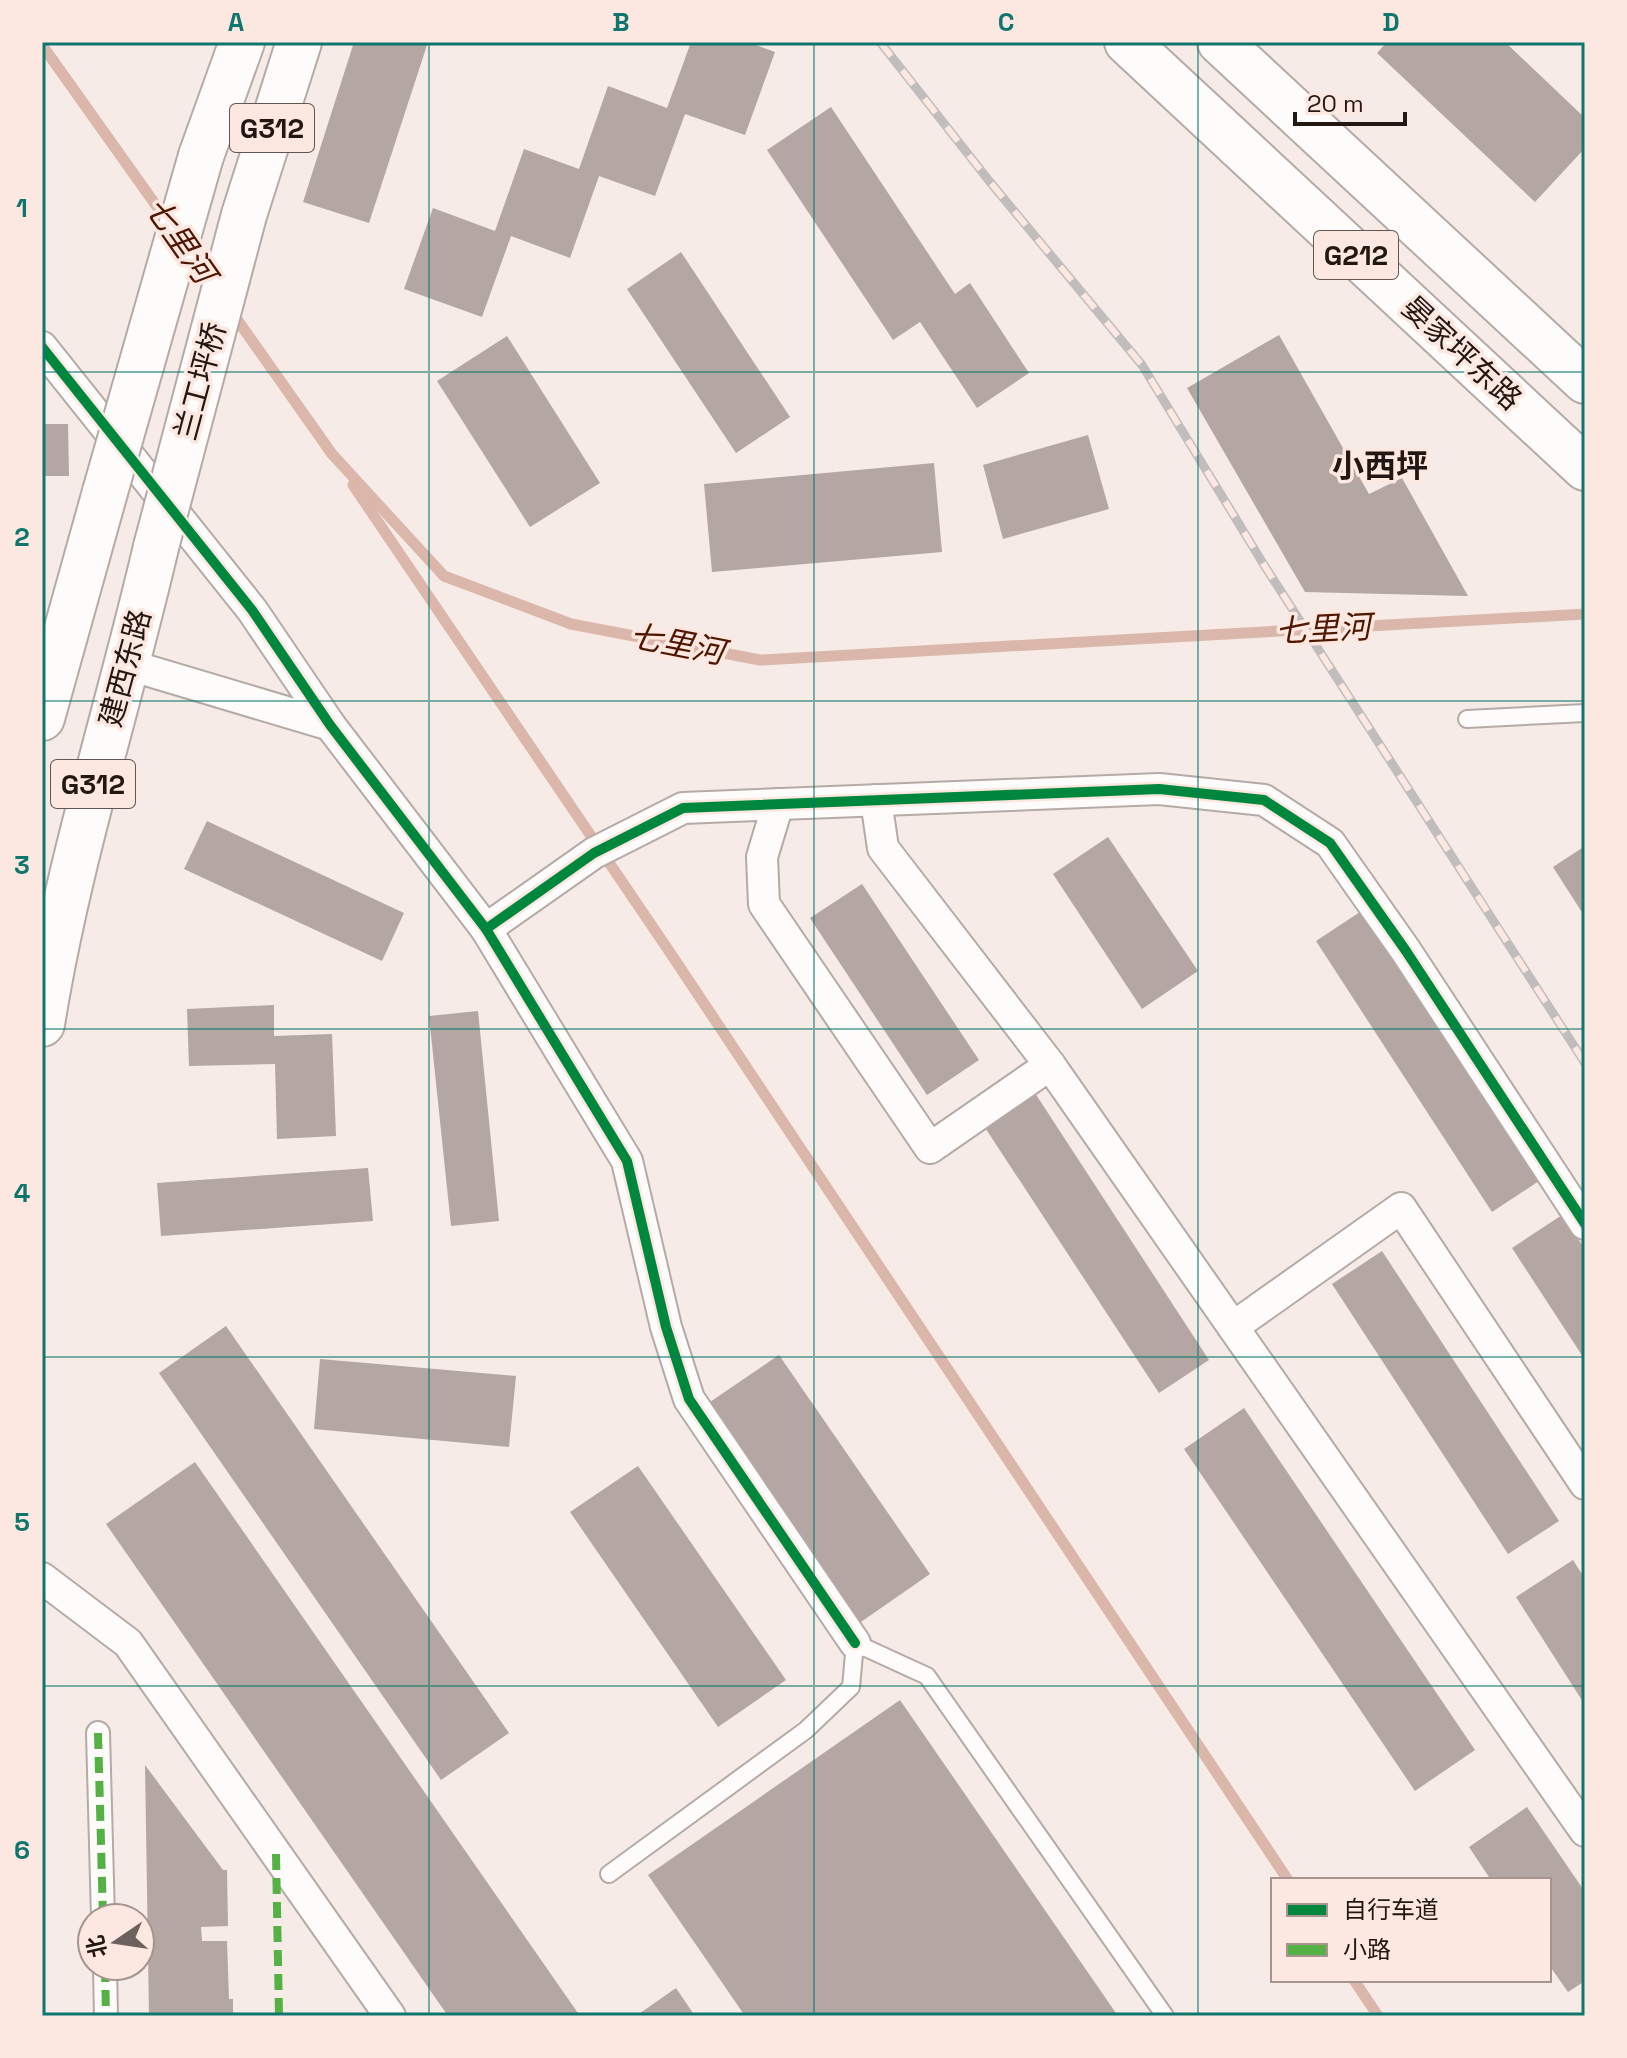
<svg xmlns="http://www.w3.org/2000/svg" width="1627" height="2058" font-family="'Space Grotesk','Noto Sans SC',sans-serif">
  <rect width="100%" height="100%" fill="#f6ebe7"/>
  <g fill="none" stroke-linecap="round" stroke-linejoin="round">
    <g stroke="#dbb6aa" stroke-width="11">
      <polyline points="42,45 170,225"/>
      <polyline points="187,249 214,287"/>
      <polyline points="231,311 332,454 444,576 571,624 760,660 1585,614"/>
      <polyline points="353,485 669,951 1288,1880"/>
      <polyline points="1354,1980 1378,2016"/>
    </g>
  </g>
  <g fill="#b4a6a2">
    <polygon points="354,42 428,42 369,223 303,202"/>
    <polygon points="691,42 748,42 775,52 745,135 685,114 655,196 599,176 570,258 511,236 482,317 404,289 433,208 495,231 524,149 579,169 608,86 667,108"/>
    <polygon points="1387,42 1505,42 1585,118 1585,148 1535,202 1377,53"/>
    <polygon points="831,107 955,294 970,283 1029,373 977,408 920,322 893,340 767,150"/>
    <polygon points="681,252 790,417 736,453 627,289"/>
    <polygon points="1279,335 1369,494 1402,478 1468,596 1305,592 1187,388"/>
    <polygon points="507,336 600,483 530,527 437,381"/>
    <polygon points="42,424 68,424 69,476 42,476"/>
    <polygon points="1088,435 1109,509 1003,539 983,465"/>
    <polygon points="934,463 942,552 712,572 704,484"/>
    <polygon points="207,821 404,913 382,961 184,869"/>
    <polygon points="1108,837 1198,971 1142,1009 1053,874"/>
    <polygon points="1585,846 1585,917 1553,867"/>
    <polygon points="862,884 979,1060 927,1095 810,918"/>
    <polygon points="1366,908 1542,1179 1492,1212 1316,941"/>
    <polygon points="274,1005 274,1036 332,1034 336,1136 277,1139 275,1064 189,1066 187,1009"/>
    <polygon points="478,1011 499,1221 451,1226 429,1016"/>
    <polygon points="1033,1090 1209,1360 1159,1393 982,1123"/>
    <polygon points="368,1168 373,1221 161,1236 157,1183"/>
    <polygon points="1562,1215 1585,1249 1585,1360 1512,1248"/>
    <polygon points="1382,1251 1559,1521 1508,1554 1332,1284"/>
    <polygon points="226,1326 509,1733 441,1780 159,1373"/>
    <polygon points="779,1355 930,1574 858,1624 707,1404"/>
    <polygon points="320,1359 516,1376 509,1447 314,1429"/>
    <polygon points="1244,1408 1475,1750 1415,1791 1184,1449"/>
    <polygon points="195,1462 580,2016 448,2016 106,1524"/>
    <polygon points="638,1466 786,1680 718,1727 570,1512"/>
    <polygon points="1573,1560 1585,1579 1585,1705 1516,1597"/>
    <polygon points="900,1700 1118,2016 745,2016 648,1875"/>
    <polygon points="145,1765 223,1870 227,1870 228,1926 201,1927 202,1941 227,1941 229,1999 233,1999 233,2016 149,2016"/>
    <polygon points="1527,1807 1585,1892 1585,1981 1568,1992 1549,1965 1549,1880 1491,1880 1469,1847"/>
    <polygon points="676,1988 695,2016 636,2016"/>
  </g>
  <g fill="none" stroke-linecap="round" stroke-linejoin="round">
    <defs>
      <g id="service">
        <polyline points="1467,719 1585,713"/>
        <polyline points="609,1874 806,1730 851,1687 855,1643 927,1676 1165,2016"/>
      </g>
      <g id="pedestrian">
        <polyline points="98,1733 103,1918"/>
        <polyline points="105,1966 106,2016"/>
      </g>
      <g id="minor">
        <polyline points="42,347 252,610 330,725 486,929 627,1161 666,1327 689,1399 855,1643"/>
        <polyline points="129,665 330,725"/>
        <polyline points="876,800 883,848 1050,1065"/>
        <polyline points="778,804 762,857 764,904 930,1148 1050,1065 1233,1327"/>
        <polyline points="486,929 594,853 683,808 1159,789 1264,800 1330,843 1406,951 1585,1224"/>
        <polyline points="1585,1484 1401,1208 1233,1327 1585,1831"/>
        <polyline points="42,1578 128,1643 390,2016"/>
      </g>
      <g id="trunk">
        <polyline points="1127,42 1585,468"/>
        <polyline points="1220,42 1585,381"/>
        <polyline points="201,156 242,42"/>
        <polyline points="244,215 299,42"/>
        <polyline points="42,718 105,492"/>
        <path d="M 42,1024 C 68,862 119,706 156,547"/>
      </g>
    </defs>
    <use href="#service" stroke="#b5aaa6" stroke-width="20"/>
    <use href="#pedestrian" stroke="#b5aaa6" stroke-width="26"/>
    <use href="#minor" stroke="#b5aaa6" stroke-width="34"/>
    <use href="#trunk" stroke="#b5aaa6" stroke-width="48"/>
    <use href="#service" stroke="#fefcfb" stroke-width="16"/>
    <use href="#pedestrian" stroke="#fefcfb" stroke-width="22"/>
    <use href="#minor" stroke="#fefcfb" stroke-width="30"/>
    <use href="#trunk" stroke="#fefcfb" stroke-width="44"/>
    <defs>
      <polyline id="rail" points="880,42 990,182 1142,365 1264,565 1585,1063"/>
    </defs>
    <use href="#rail" stroke="#c0bdbc" stroke-width="9"/>
    <use href="#rail" stroke="#fce8e1" stroke-width="6" stroke-dasharray="18" stroke-linecap="butt"/>
    <defs>
      <g id="trunk-bridge">
        <polyline points="105,492 201,156"/>
        <polyline points="156,547 244,215"/>
      </g>
    </defs>
    <use href="#trunk-bridge" stroke="#b5aaa6" stroke-width="48" stroke-linecap="butt"/>
    <use href="#trunk-bridge" stroke="#fefcfb" stroke-width="44"/>
    <g stroke="#55b144" stroke-width="8" stroke-dasharray="16 8" stroke-linecap="butt">
      <polyline points="98,1733 103,1918"/>
      <polyline points="276,1854 279,2016"/>
      <polyline points="105,1966 106,2016"/>
    </g>
    <defs>
      <g id="cycleway">
        <polyline points="42,347 252,610 330,725 486,929 627,1161 666,1327 689,1399 855,1643"/>
        <polyline points="486,929 594,853 683,808 1159,789 1264,800 1330,843 1406,951 1585,1224"/>
      </g>
    </defs>
    <use href="#cycleway" stroke="#fce8e1" stroke-width="15"/>
    <use href="#cycleway" stroke="#00873e" stroke-width="10"/>
  </g>
  <path fill="none" stroke="#0f766e" stroke-width="2" stroke-opacity="0.55" d="M 429,42 L 429,2016M 814,42 L 814,2016M 1198,42 L 1198,2016M 42,372 L 1585,372M 42,701 L 1585,701M 42,1029 L 1585,1029M 42,1357 L 1585,1357M 42,1686 L 1585,1686"/>
  <g text-anchor="middle" dominant-baseline="central" stroke-width="7" stroke-linejoin="round" paint-order="stroke">
    <g fill="#fce8e1" stroke="#635651" stroke-width="2">
      <rect x="230" y="104" width="84" height="48" rx="6"/>
      <rect x="1314" y="231" width="84" height="48" rx="6"/>
      <rect x="51" y="760" width="84" height="48" rx="6"/>
    </g>
    <g font-size="28" font-weight="bold" fill="#221713">
      <text x="272" y="128">G312</text>
      <text x="1356" y="255">G212</text>
      <text x="93" y="784">G312</text>
    </g>
    <g font-size="30" fill="#221713" stroke="#fce8e1">
      <text transform="translate(1462 353) rotate(43)">晏家坪东路</text>
      <text transform="translate(200 381) rotate(-75)">兰工坪桥</text>
      <text transform="translate(125 668) rotate(-75)">建西东路</text>
    </g>
    <g font-size="32" font-style="italic" fill="#4f1600" stroke="#fce8e1">
      <text transform="translate(180 240) rotate(55)">七里河</text>
      <text transform="translate(1323 629) rotate(-3)">七里河</text>
      <text transform="translate(677 644) rotate(11)">七里河</text>
    </g>
    <g font-size="32" font-weight="bold" fill="#221713" stroke="#fce8e1">
      <text x="1380" y="466">小西坪</text>
    </g>
  </g>
  <rect width="1627" height="2058" fill="none" stroke="#fce8e1" stroke-width="88"/>
  <rect x="1271" y="1878" width="280" height="104" fill="#fce8e1" stroke="#a5948f" stroke-width="2"/>
  <rect x="1287" y="1904" width="40" height="12" fill="#00873e" stroke="#a5948f" stroke-width="2"/>
  <text x="1343" y="1918" font-size="24" fill="#221713">自行车道</text>
  <rect x="1287" y="1944" width="40" height="12" fill="#55b144" stroke="#a5948f" stroke-width="2"/>
  <text x="1343" y="1958" font-size="24" fill="#221713">小路</text>
  <g transform="translate(116 1942) rotate(257)"><circle r="38" fill="#fce8e1" stroke="#a5948f" stroke-width="2"/>
  <path d="M0-6L14 30L0 20L-14 30Z" fill="#6c615d"/>
  <text y="-12" font-size="22" font-weight="bold" text-anchor="middle" fill="#221713">北</text>
  </g>
  <path d="M1295 112v12h110v-12" fill="none" stroke="#221713" stroke-width="4"/>
  <text x="1307" y="112" font-size="24" fill="#221713" stroke="#fce8e1" stroke-width="6" paint-order="stroke">20 m</text>
  <rect x="44" y="44" width="1539" height="1970" fill="none" stroke="#0f766e" stroke-width="3"/>
  <g font-size="26" text-anchor="middle" font-weight="bold" fill="#0f766e">
    <text x="236" y="31">A</text>
    <text x="621" y="31">B</text>
    <text x="1006" y="31">C</text>
    <text x="1391" y="31">D</text>
    <text x="22" y="217">1</text>
    <text x="22" y="546">2</text>
    <text x="22" y="874">3</text>
    <text x="22" y="1202">4</text>
    <text x="22" y="1531">5</text>
    <text x="22" y="1859">6</text>
  </g>
</svg>
